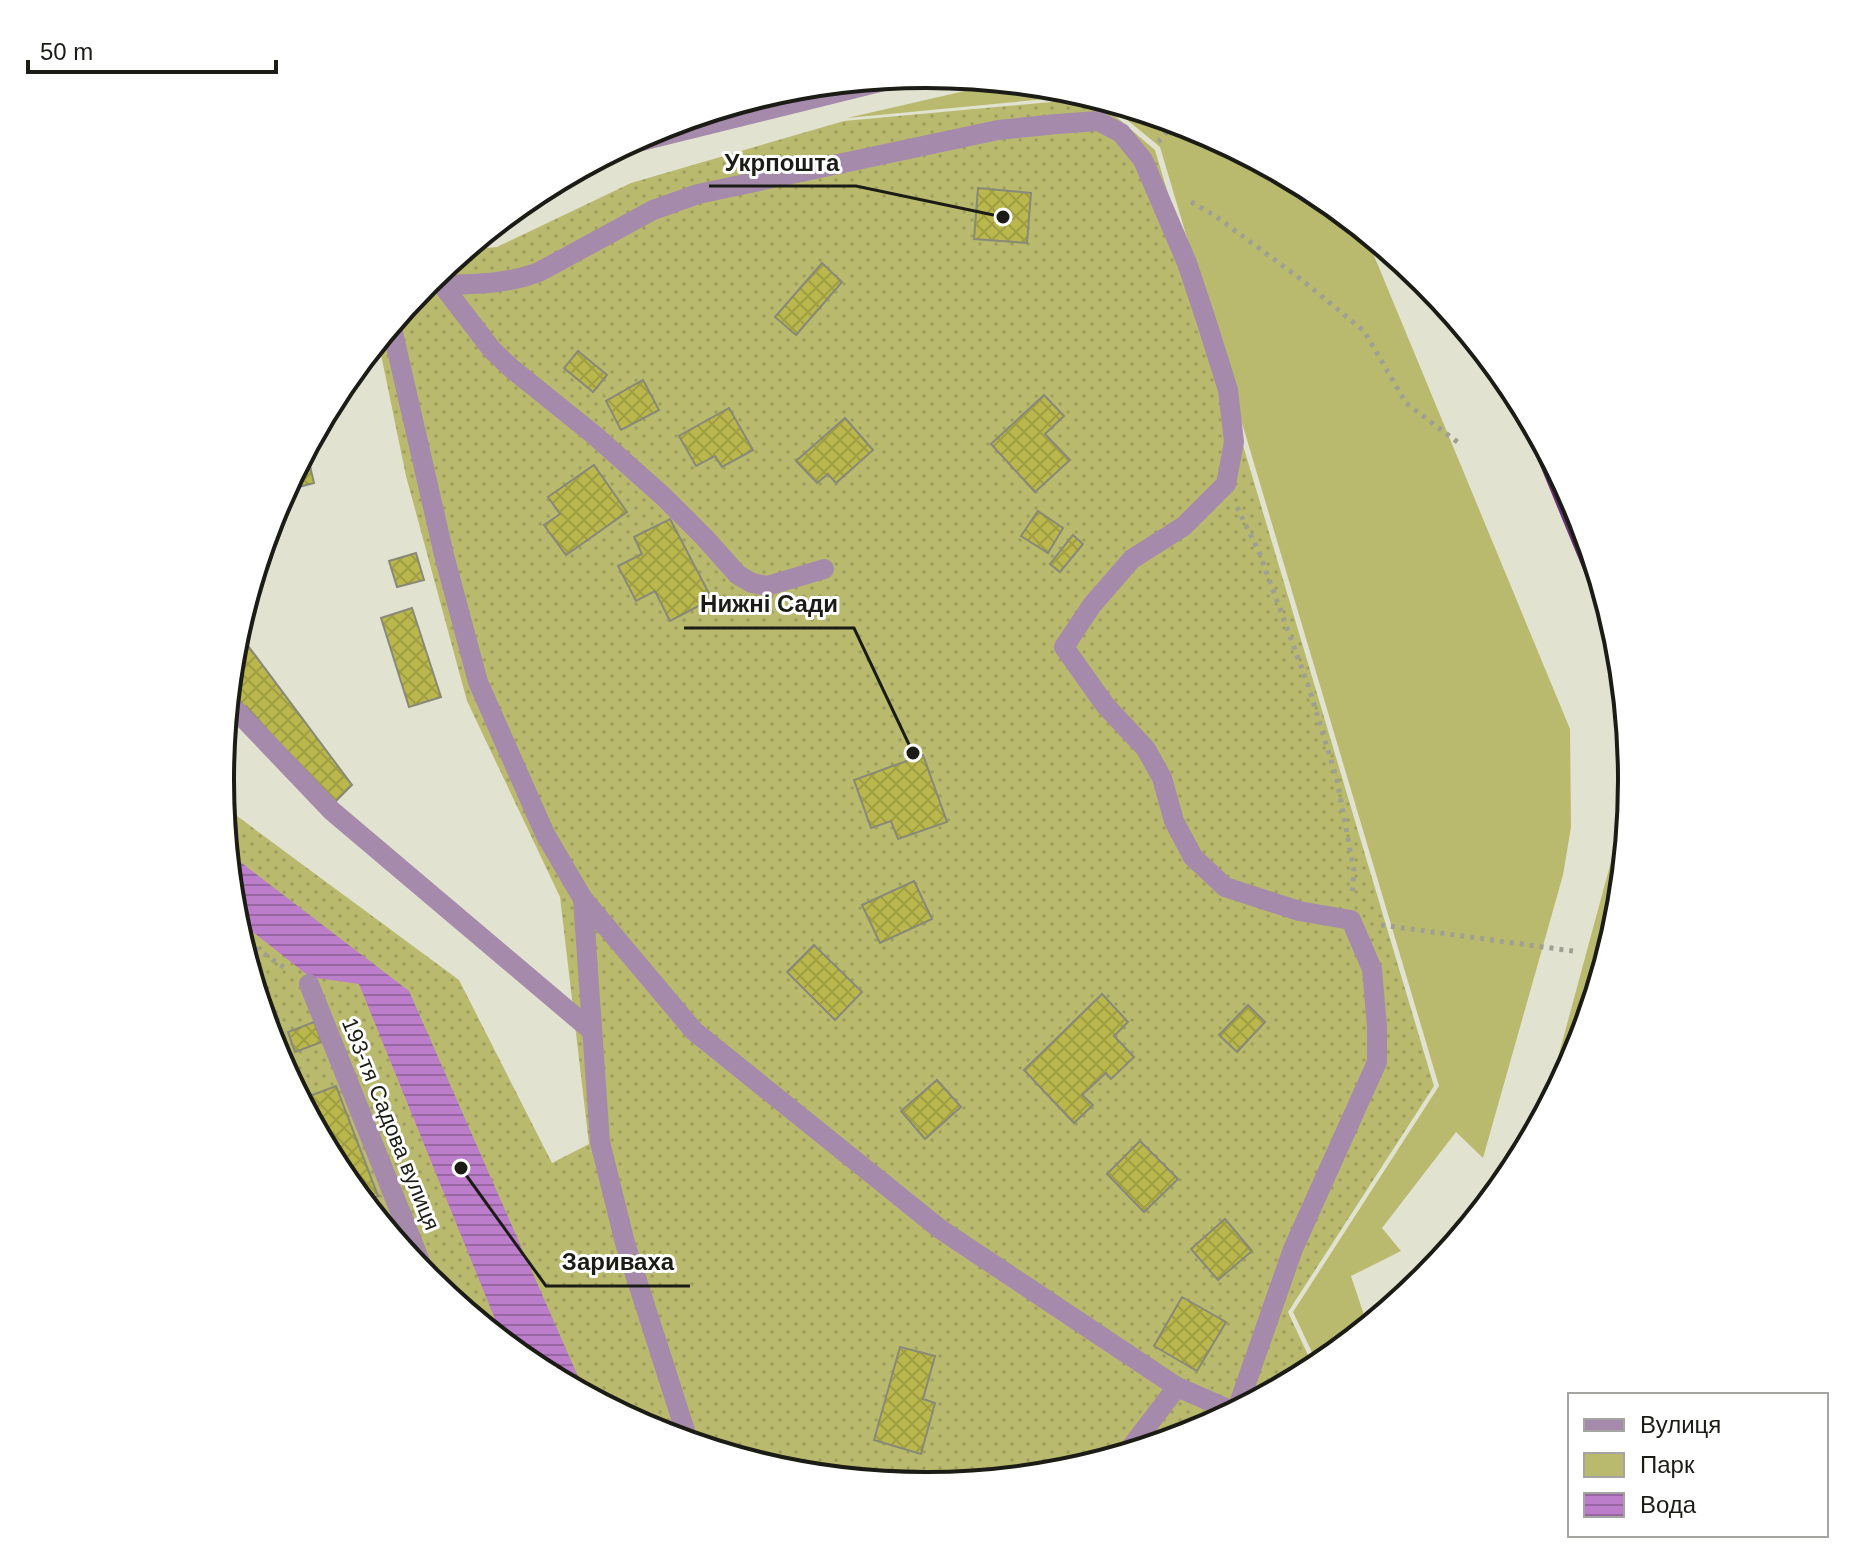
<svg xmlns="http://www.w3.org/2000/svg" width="1852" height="1561" font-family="Helvetica,sans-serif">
  <defs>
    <pattern id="garden-dots" width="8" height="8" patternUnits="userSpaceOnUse" patternTransform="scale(2)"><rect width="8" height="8" fill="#baba6f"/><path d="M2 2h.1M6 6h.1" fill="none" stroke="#9f9f5f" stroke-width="1.8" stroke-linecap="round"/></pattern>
    <pattern id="water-rules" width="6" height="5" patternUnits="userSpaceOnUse" patternTransform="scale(2)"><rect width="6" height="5" fill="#bc7dca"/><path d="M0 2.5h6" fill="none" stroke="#9866a3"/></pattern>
    <pattern id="building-cross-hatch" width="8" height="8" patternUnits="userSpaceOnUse" patternTransform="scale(2)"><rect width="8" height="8" fill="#bab84d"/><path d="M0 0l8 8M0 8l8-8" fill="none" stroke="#9f9e42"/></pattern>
  </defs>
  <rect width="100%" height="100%" fill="#e1e2d0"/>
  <g fill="#baba6f">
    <polygon points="1004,82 1064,88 1088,95 847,118"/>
    <polygon points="1103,100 1197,128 1319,193 1363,229 1570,729 1571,827 1563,875 1483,1158 1456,1132 1382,1228 1401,1251 1351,1276 1368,1327 1319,1367 1293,1312 1439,1086 1160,147"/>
    <polygon points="1615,847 1624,865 1619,919 1579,1051 1540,1124"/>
  </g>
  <polygon fill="url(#garden-dots)" points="1094,98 1155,150 1434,1086 1288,1312 1315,1370 1196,1433 1063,1474 926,1487 788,1473 655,1433 533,1368 426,1280 338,1173 273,1050 233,918 222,805 459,980 552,1163 589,1144 560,897 467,701 406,476 378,340 427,281 465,250 497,247 631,183 844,121"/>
  <polygon fill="url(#water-rules)" points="226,851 409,991 587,1397 533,1368 506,1346 359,984 310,977 233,916"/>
  <g fill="url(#building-cross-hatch)" stroke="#888978" stroke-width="2">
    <polygon points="978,188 1031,193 1027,243 974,239"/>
    <polygon points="822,263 842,282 796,335 775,317"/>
    <polygon points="578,351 607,375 593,392 564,368"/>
    <polygon points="643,380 659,410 621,430 606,401"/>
    <polygon points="1044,395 1064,416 1045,434 1070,460 1035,492 991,444"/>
    <polygon points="729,408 753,450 722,467 715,456 696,466 679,436"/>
    <polygon points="845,418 873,450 836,483 828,474 817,483 796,461"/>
    <polygon points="306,449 314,483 284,491"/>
    <polygon points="594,465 627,512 566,555 544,525 560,514 548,497"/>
    <polygon points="1038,511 1063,528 1048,553 1021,536"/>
    <polygon points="670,519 712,599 670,621 655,591 636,601 618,566 642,554 634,537"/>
    <polygon points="1073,535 1083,544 1060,572 1050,564"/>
    <polygon points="416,553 424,580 397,587 389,561"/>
    <polygon points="412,608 441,697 409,707 381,618"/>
    <polygon points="237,631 352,785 333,804 246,706 241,710 228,696 233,642"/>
    <polygon points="923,755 947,822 898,839 891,821 871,828 854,780"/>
    <polygon points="914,881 932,919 880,943 862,905"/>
    <polygon points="814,945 862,992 835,1020 787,972"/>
    <polygon points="268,994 279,1020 266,1026 257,998"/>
    <polygon points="1102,994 1128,1022 1114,1036 1134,1057 1111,1079 1106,1073 1082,1095 1093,1105 1074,1123 1024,1070"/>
    <polygon points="1248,1005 1265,1022 1237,1052 1219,1035"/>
    <polygon points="314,1022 322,1042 295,1052 288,1032"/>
    <polygon points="277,1049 291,1085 273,1051"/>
    <polygon points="937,1080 961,1107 925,1139 901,1111"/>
    <polygon points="336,1086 378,1196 363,1202 338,1173 299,1100"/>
    <polygon points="1140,1141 1178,1179 1144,1212 1107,1174"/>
    <polygon points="1225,1219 1252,1251 1218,1280 1191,1249"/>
    <polygon points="1182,1297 1226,1322 1197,1371 1154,1346"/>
    <polygon points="1397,1304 1372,1324 1368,1316"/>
    <polygon points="900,1347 935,1356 923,1399 935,1403 921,1454 874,1440"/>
    <polygon points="782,1459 830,1472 828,1477 788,1473 778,1470"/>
  </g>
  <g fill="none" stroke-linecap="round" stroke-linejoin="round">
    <g stroke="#9fa092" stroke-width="5" stroke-dasharray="4 6" stroke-linecap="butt">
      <polyline points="1158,142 1176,122"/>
      <polyline points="1191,202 1214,215 1302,280 1364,331 1406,403 1460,444"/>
      <polyline points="1237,507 1259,552 1308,685 1337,780 1354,871 1352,897"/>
      <polyline points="1381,925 1573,951"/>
      <polyline points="239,937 288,970"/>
    </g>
    <g stroke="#a68aac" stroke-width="20">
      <polyline points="227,701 332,811 592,1031"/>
      <polyline points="1125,1455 1177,1387"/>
    </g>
    <g stroke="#a68aac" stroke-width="20">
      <polyline points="437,278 492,350 511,368 593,434 664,497 705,538 738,575 752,583 767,586 824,569"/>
      <path d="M 443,285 C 476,284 508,284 539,272 L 653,210 L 698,194 L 998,130 L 1057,124 L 1098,121 L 1121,133 L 1143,160 L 1187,263 L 1206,320 L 1228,390 L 1234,442 L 1226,484 L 1184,526 L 1132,559 L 1092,605 L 1064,647 L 1105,705 L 1146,749 L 1162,778 L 1174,821 L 1193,857 L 1225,887 L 1299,911 L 1351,920 L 1372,969 L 1377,1027 L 1377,1062 L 1293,1249 L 1236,1412"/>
      <polyline points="391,324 444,555 478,682 545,834 583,899 694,1031 940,1229 1177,1387 1235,1412"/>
      <polyline points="583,899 600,1142 625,1243 689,1443"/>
      <polyline points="309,984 428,1281"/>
    </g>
    <polyline stroke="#a68aac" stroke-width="20" points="621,146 900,77"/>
    <polyline stroke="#683375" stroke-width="22" points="1541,439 1603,589"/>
  </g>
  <g text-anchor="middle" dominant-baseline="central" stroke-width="6" stroke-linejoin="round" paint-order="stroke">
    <g font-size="22" fill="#1b1c15" stroke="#fff">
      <text transform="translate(391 1124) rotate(68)">193-тя Садова вулиця</text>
    </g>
  </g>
  <path d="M0 0H1852V1561H0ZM234 780a692 692 0 1 1 1384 0a692 692 0 1 1-1384 0Z" fill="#fff" fill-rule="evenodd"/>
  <path fill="none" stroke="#1b1c15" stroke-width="4" d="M234 780a692 692 0 1 1 1384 0a692 692 0 1 1-1384 0Z"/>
  <path fill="none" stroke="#1b1c15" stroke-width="3" d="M1003 217L856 186H709M913 753L854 628H684M461 1168L546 1286H690"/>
  <g fill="#1b1c15" stroke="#fff" stroke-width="3">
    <circle cx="1003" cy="217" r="8"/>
    <circle cx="913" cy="753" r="8"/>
    <circle cx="461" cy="1168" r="8"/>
  </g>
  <g font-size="24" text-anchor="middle" font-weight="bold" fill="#1b1c15" stroke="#fff" stroke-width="6" stroke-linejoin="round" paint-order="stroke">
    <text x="782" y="171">Укрпошта</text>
    <text x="769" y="612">Нижні Сади</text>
    <text x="618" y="1270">Зариваха</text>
  </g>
  <rect x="1568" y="1393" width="260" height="144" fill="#ffffff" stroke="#a4a4a1" stroke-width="2"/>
  <rect x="1584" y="1419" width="40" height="12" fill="#a68aac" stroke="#a4a4a1" stroke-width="2"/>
  <text x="1640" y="1433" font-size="24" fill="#1b1c15">Вулиця</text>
  <rect x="1584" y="1453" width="40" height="24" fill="#baba6f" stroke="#a4a4a1" stroke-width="2"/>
  <text x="1640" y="1473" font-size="24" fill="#1b1c15">Парк</text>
  <rect x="1584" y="1493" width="40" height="24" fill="url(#water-rules)" stroke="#a4a4a1" stroke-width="2"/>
  <text x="1640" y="1513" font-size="24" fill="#1b1c15">Вода</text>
  <path d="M28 60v12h248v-12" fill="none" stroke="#1b1c15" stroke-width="4"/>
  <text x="40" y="60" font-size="24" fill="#1b1c15" stroke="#ffffff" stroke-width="6" paint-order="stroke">50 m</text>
</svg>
